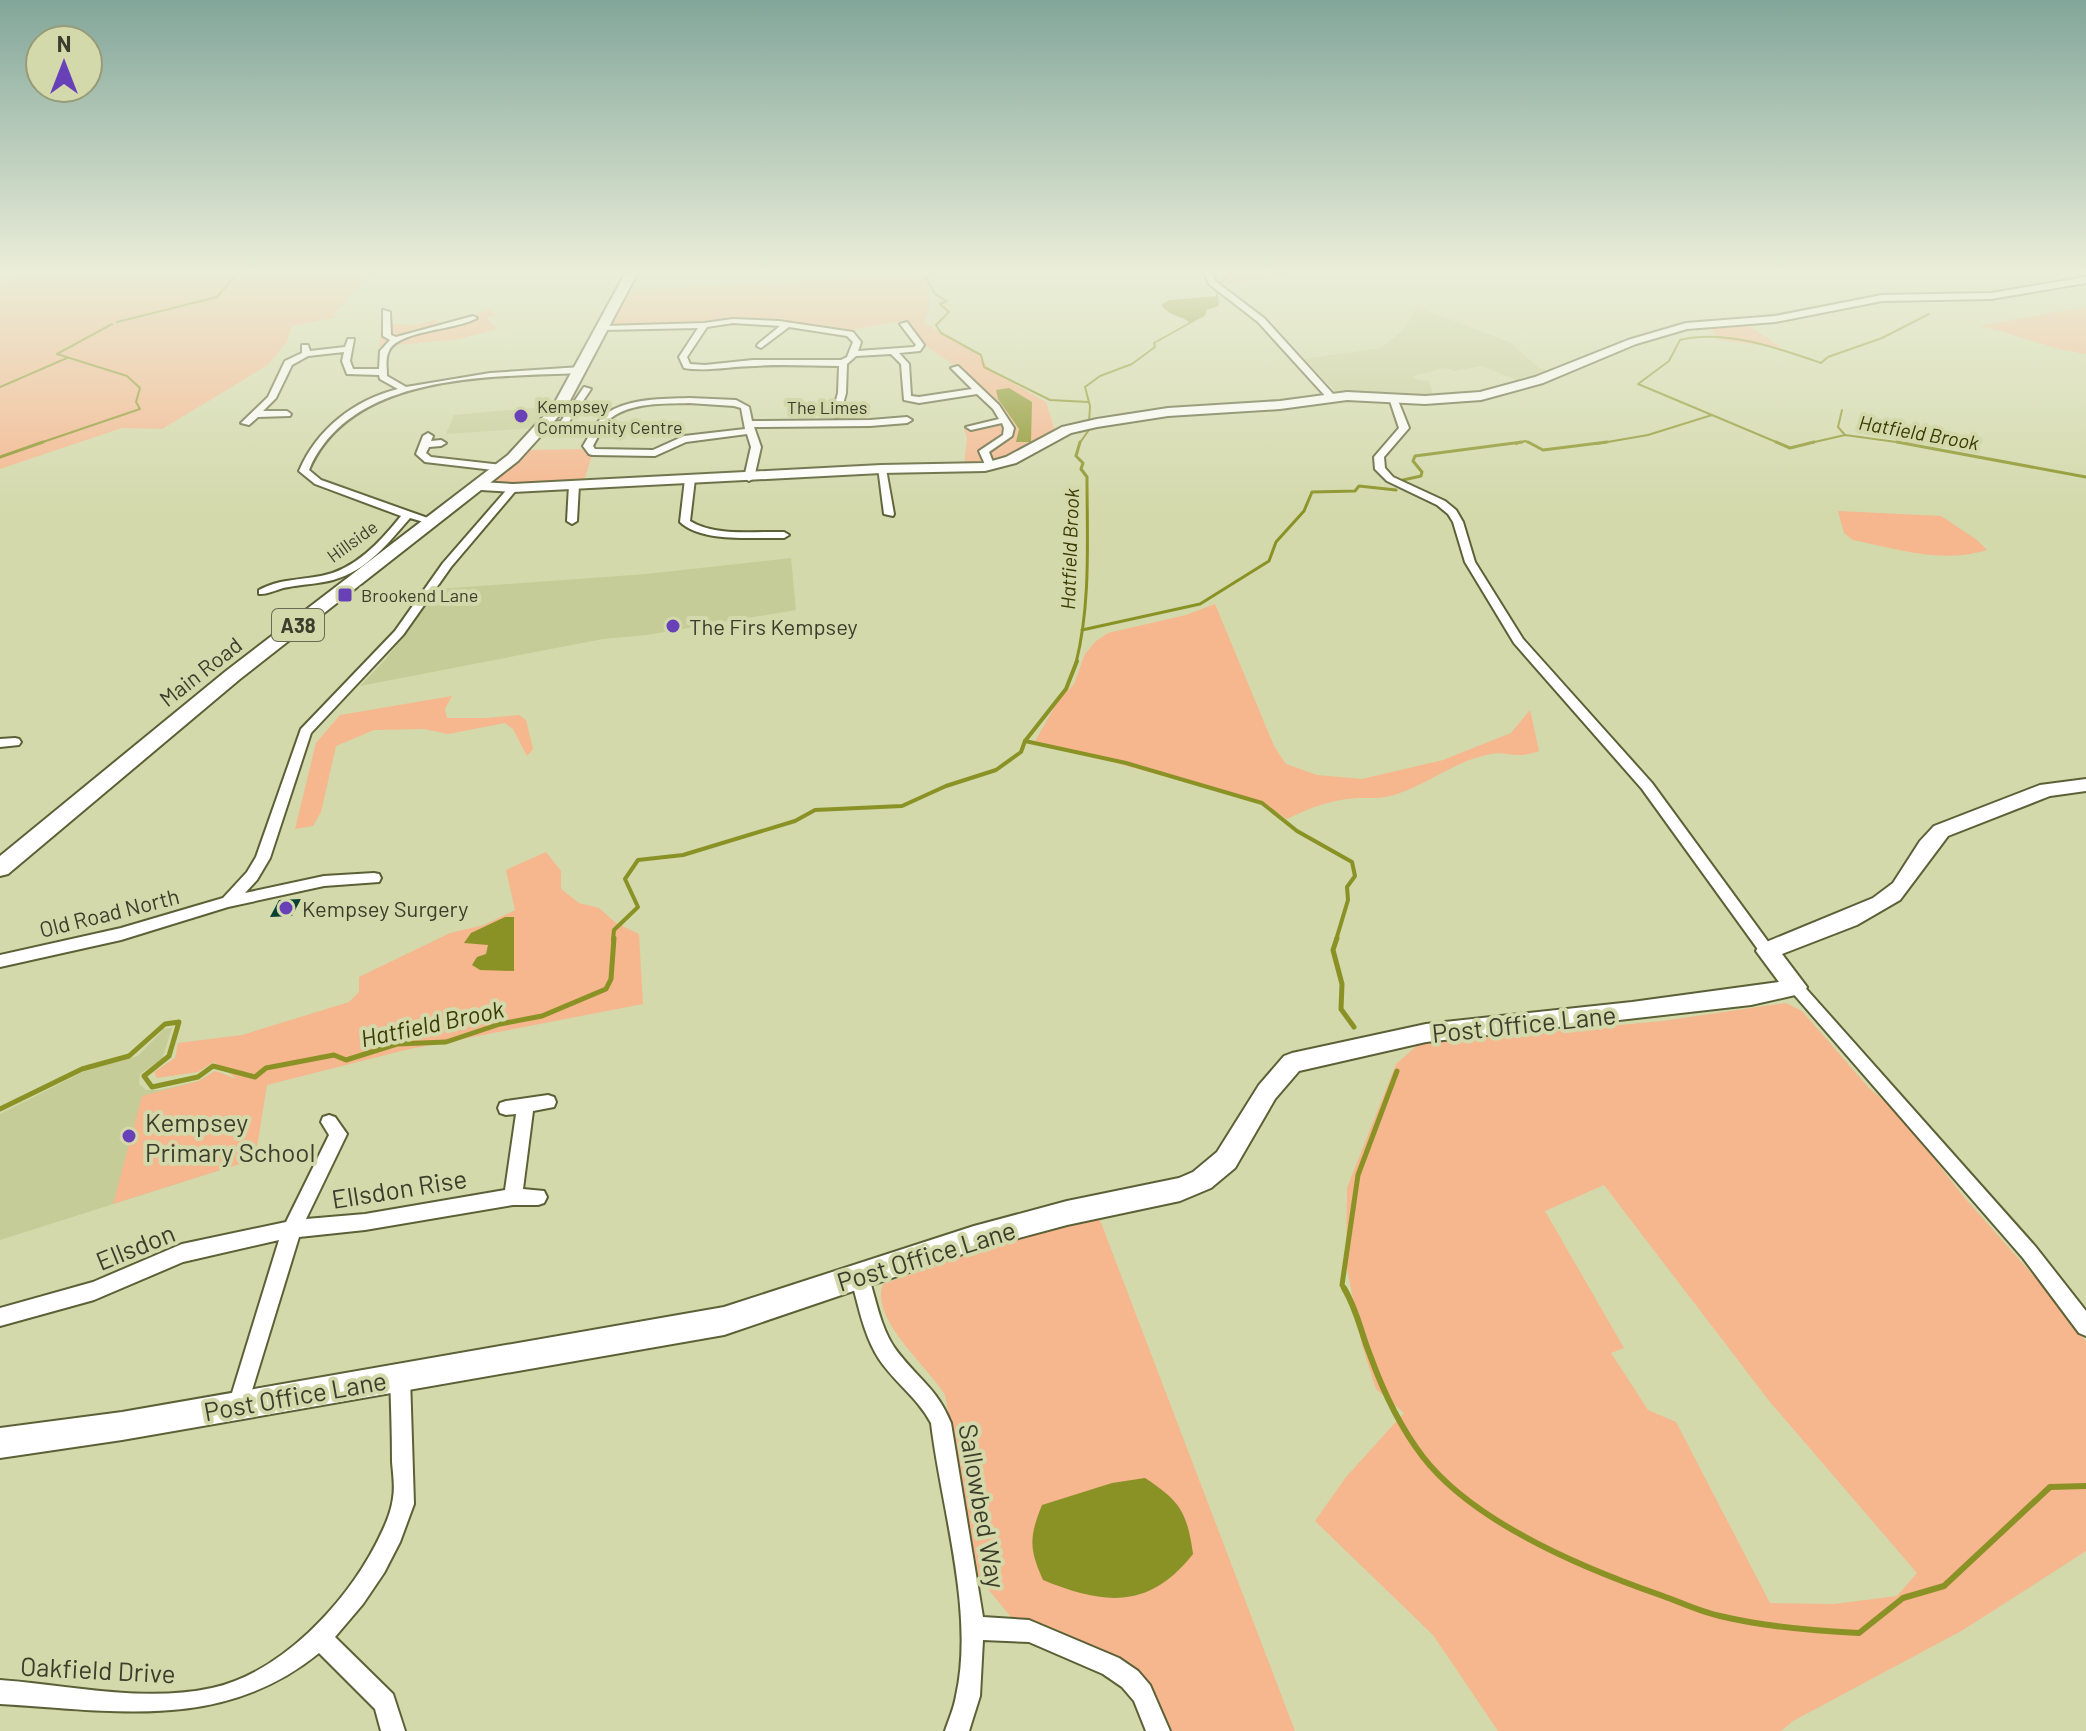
<svg xmlns="http://www.w3.org/2000/svg" width="2086" height="1731" font-family="Barlow,sans-serif">
  <rect width="100%" height="100%" fill="#d3d9ab"/>
  <g fill="#c6cc97">
    <polygon points="1417,307 1509,342 1539,368 1552,372 1524,383 1481,366 1455,371 1445,368 1414,376 1415,379 1429,381 1434,398 1352,390 1336,392 1304,359 1381,348 1403,330"/>
    <polygon points="554,406 534,428 446,434 454,415"/>
    <polygon points="791,558 796,610 647,635 603,639 360,686 386,659 438,589 646,574"/>
    <polygon points="172,1028 162,1059 140,1074 139,1084 146,1090 160,1090 199,1081 215,1071 240,1081 255,1159 0,1240 0,1114 85,1071 138,1056 164,1029"/>
  </g>
  <g fill="#f6b68e" fill-rule="evenodd">
    <polygon points="25,270 374,270 332,316 342,316 292,326 287,342 268,365 162,429 122,428 0,469 0,283"/>
    <polygon points="1233,270 1296,270 1273,278 1226,284 1223,276 1231,275"/>
    <polygon points="926,273 930,305 924,323 978,355 992,371 1046,402 1055,431 1009,455 964,465 967,437 964,429 1007,422 958,368 923,344 904,320 848,331 745,320 612,325 630,291"/>
    <path d="M 2086,307 L 2086,354 C 2049,350 2015,333 1979,326 Z"/>
    <polygon points="488,309 496,315 486,318 498,329 459,339 379,347 382,323 413,325 435,320 449,327 479,318 476,313"/>
    <polygon points="1748,325 1782,348 1718,340 1711,328"/>
    <path d="M 581,449 L 592,455 L 584,481 C 562,483 514,491 495,481 L 530,450 Z"/>
    <path d="M 1838,511 L 1941,516 L 1977,540 L 1987,550 C 1942,564 1898,549 1853,540 L 1844,533 Z"/>
    <path d="M 1215,604 L 1274,746 L 1286,764 L 1317,775 L 1362,779 L 1443,760 L 1511,733 L 1530,710 L 1539,751 C 1514,760 1510,751 1491,754 C 1456,760 1427,785 1394,795 C 1381,799 1371,798 1358,798 C 1333,799 1309,808 1287,819 L 1263,803 L 1035,741 L 1058,701 L 1074,684 L 1085,654 L 1096,641 L 1108,633 L 1186,615 Z"/>
    <polygon points="452,696 445,709 447,718 487,718 519,715 526,720 533,749 527,756 513,729 505,723 448,734 424,729 374,730 336,746 321,812 313,826 295,829 316,743 340,715"/>
    <polygon points="546,852 561,871 561,889 579,903 599,908 616,923 639,934 643,1004 405,1050 267,1085 255,1159 113,1204 142,1096 199,1081 215,1071 237,1079 214,1062 198,1072 157,1078 154,1072 175,1058 178,1043 242,1035 349,1002 359,992 359,977 450,933 484,925 515,910 506,870"/>
    <path d="M 1786,1003 L 1802,1011 L 1869,1088 L 1898,1113 L 1964,1197 L 2071,1318 L 2086,1342 L 2086,1551 L 1963,1630 L 1793,1721 L 1781,1731 L 1498,1731 L 1433,1635 L 1315,1521 L 1346,1477 L 1404,1413 L 1376,1389 L 1362,1345 L 1346,1263 L 1347,1188 L 1396,1064 L 1419,1044 L 1662,1021 ZM 1604,1185 L 1770,1402 L 1917,1573 L 1897,1596 L 1834,1604 L 1770,1603 L 1676,1422 L 1648,1410 L 1611,1353 L 1624,1348 L 1545,1211 Z"/>
    <path d="M 1098,1215 L 1295,1731 L 1168,1731 L 1161,1709 L 1143,1675 L 1128,1661 L 1043,1624 L 1011,1617 L 979,1578 L 945,1395 C 929,1367 869,1319 883,1284 L 992,1246 L 1073,1225 Z"/>
  </g>
  <g fill="#8a9226">
    <path d="M 1218,296 L 1218,305 L 1206,309 L 1204,315 L 1190,323 C 1181,314 1173,319 1161,305 L 1169,300 Z"/>
    <polygon points="1009,388 1032,402 1031,442 1016,442 1019,429 998,399 996,390"/>
    <polygon points="505,917 514,917 514,971 480,970 472,965 477,957 486,954 488,945 464,943 471,933"/>
    <path d="M 1145,1478 C 1180,1501 1187,1512 1193,1554 C 1149,1610 1104,1605 1043,1580 C 1029,1549 1029,1537 1042,1505 L 1112,1483 Z"/>
  </g>
  <g fill="none" stroke-linecap="round" stroke-linejoin="round">
    <g stroke="#8a9226" stroke-width="2">
      <polyline points="934,270 926,278 935,294 947,301 940,304 949,312 936,325 941,333 981,355 984,367 1050,400 1088,402"/>
      <polyline points="1220,284 1232,270"/>
      <polyline points="117,322 217,297 240,270"/>
      <polyline points="0,387 67,358"/>
      <polyline points="1842,410 1838,427 1845,435"/>
      <path d="M 1712,415 L 1638,384 L 1669,361 L 1680,340 C 1725,329 1778,348 1821,363 L 1828,357 L 1882,338 L 1929,314"/>
      <polyline points="1089,423 1090,406 1085,387 1100,376 1132,364 1155,347 1154,343 1204,315 1206,309 1218,305 1216,288"/>
      <polyline points="37,444 140,409 136,402 140,388 127,376 57,354 112,324"/>
      <polyline points="1079,444 1091,427"/>
      <polyline points="1516,444 1525,441 1532,444"/>
      <polyline points="1596,444 1648,435 1712,415 1781,444"/>
      <polyline points="1806,444 1845,435 1911,444"/>
    </g>
    <g stroke="#8a9226" stroke-width="3">
      <polyline points="1528,442 1543,450 1607,442"/>
      <polyline points="1776,442 1790,448 1814,442"/>
      <polyline points="1897,442 2086,477"/>
      <polyline points="0,457 43,442"/>
      <polyline points="1403,480 1421,476 1422,472 1413,461 1415,456 1522,442"/>
      <polyline points="1082,630 1200,604 1269,561 1276,542 1304,511 1312,492 1355,491 1359,486 1396,490"/>
      <path d="M 1076,663 C 1091,603 1087,539 1087,477 L 1081,469 L 1083,463 L 1076,456 L 1080,442"/>
    </g>
    <g stroke="#8a9226" stroke-width="4">
      <polyline points="1025,741 1126,763 1262,803 1297,831 1352,862 1355,876 1347,887 1348,900 1336,940"/>
      <polyline points="613,940 614,930 638,907 625,879 638,860 683,855 795,821 815,810 902,806 946,786 996,770 1021,752 1025,741 1066,689 1077,661"/>
    </g>
    <g stroke="#8a9226" stroke-width="5">
      <polyline points="1337,938 1333,950 1342,984 1341,1009 1354,1027"/>
      <polyline points="0,1109 82,1069 129,1056 165,1024 179,1022 169,1056 144,1076 152,1087 198,1077 213,1066 255,1077 266,1068 334,1055 346,1060 397,1044 446,1042 500,1024 542,1016 606,989 611,979 614,938"/>
      <polyline points="1345,1290 1342,1285 1358,1175 1397,1071"/>
    </g>
    <path stroke="#8a9226" stroke-width="6" d="M 1344,1288 C 1358,1312 1360,1330 1370,1355 C 1383,1391 1400,1427 1423,1457 C 1475,1524 1585,1569 1663,1596 C 1682,1603 1701,1612 1720,1616 C 1766,1627 1813,1631 1859,1633 L 1903,1598 L 1944,1586 L 2050,1487 L 2086,1486"/>
  </g>
  <polygon fill="#054033" points="301,899 292,916 270,917 279,900"/>
  <g fill="none" stroke-linecap="round" stroke-linejoin="round">
    <defs>
      <g id="street">
        <polygon points="1203,270 1211,270 1215,281 1264,318 1334,395 1334,399 1328,399 1258,322 1209,284"/>
        <path d="M 383,310 L 390,312 L 391,335 L 396,337 L 473,316 L 477,318 C 458,330 398,330 389,351 C 385,358 387,368 387,376 L 406,387 L 490,373 L 581,367 L 585,370 L 581,373 C 491,377 351,372 309,470 L 321,480 L 439,522 L 434,525 L 410,518 C 388,543 367,571 333,580 C 318,584 304,584 289,587 C 278,588 269,595 259,594 L 259,590 C 279,579 300,580 321,576 C 355,570 381,541 401,516 L 315,484 L 299,471 C 317,429 354,400 398,389 L 380,379 L 379,375 L 347,374 L 342,361 L 344,352 L 308,356 L 292,365 L 276,398 L 263,411 L 287,411 L 291,414 L 290,416 L 258,417 L 249,425 L 241,423 L 268,397 L 285,361 L 302,353 L 302,345 L 308,345 L 310,351 L 345,347 L 348,339 L 354,339 L 350,361 L 353,369 L 379,369 L 380,351 L 390,340 L 383,336 Z"/>
        <path d="M 733,319 L 779,321 L 853,332 L 861,342 L 858,351 L 914,347 L 916,345 L 900,324 L 907,322 L 924,345 L 920,351 L 899,353 L 909,364 L 911,396 L 919,397 L 972,389 L 951,368 L 958,366 L 999,405 L 1014,428 L 1012,436 L 989,452 L 995,467 L 987,469 L 979,451 L 1003,435 L 1004,428 L 1002,423 L 971,430 L 966,427 L 999,419 L 993,409 L 977,394 L 919,403 L 904,400 L 901,364 L 891,354 L 856,356 L 847,364 L 846,393 L 843,404 L 854,404 L 858,407 L 854,410 L 842,410 L 839,416 L 836,417 L 832,414 L 838,393 L 839,366 C 811,366 783,364 755,366 C 731,366 708,372 684,368 L 679,357 L 698,328 L 603,330 L 599,328 L 603,326 L 704,323 ZM 733,323 L 780,326 L 758,344 L 757,346 L 761,348 L 789,327 L 847,336 L 853,342 L 847,357 L 841,360 L 753,360 L 705,365 L 690,364 L 687,357 L 707,327 Z"/>
        <polygon points="584,387 591,389 567,425 542,428 542,424 561,421"/>
        <polygon points="1390,396 1397,398 1409,428 1384,457 1385,468 1393,477 1445,501 1456,510 1463,522 1475,562 1523,639 1652,783 1772,947 1774,951 1772,955 1762,955 1642,789 1514,643 1465,562 1453,522 1448,514 1437,505 1387,481 1375,469 1374,457 1399,428 1389,398"/>
        <path d="M 689,398 L 736,400 L 749,407 L 752,421 L 870,420 L 907,417 L 912,420 L 907,423 L 870,426 L 754,427 L 761,447 L 754,478 L 749,481 L 744,478 L 751,447 L 747,434 L 686,442 L 655,456 L 592,455 L 589,454 L 583,446 C 590,435 596,421 606,414 C 628,398 663,399 689,398 ZM 689,403 L 734,406 L 741,408 L 745,429 L 684,436 L 653,450 L 595,449 L 593,446 C 598,437 603,425 611,418 C 632,402 664,404 689,403 Z"/>
        <polygon points="428,433 433,436 431,441 441,440 446,443 441,446 429,447 426,453 431,457 502,465 507,468 502,471 425,462 416,454 423,436"/>
        <polygon points="878,467 886,469 894,514 893,516 884,514"/>
        <path d="M 690,476 L 695,479 L 690,521 C 715,537 756,531 784,532 L 789,535 L 784,538 C 755,537 702,543 680,522 L 685,479 Z"/>
        <polygon points="574,482 579,485 577,521 572,524 567,521 569,485"/>
        <polygon points="510,486 518,488 451,567 403,635 311,733 270,858 257,880 245,893 324,876 374,873 379,874 381,878 379,882 324,886 228,907 121,940 0,967 0,955 121,928 223,898 247,872 256,857 301,729 395,631 443,563"/>
        <polygon points="15,738 19,739 21,742 19,745 0,747 0,739"/>
        <polygon points="1796,981 1801,983 2035,1246 2086,1311 2086,1336 2079,1333 2023,1258 1791,991 1788,987 1791,983"/>
        <polygon points="548,1095 554,1097 556,1102 554,1107 533,1111 523,1189 544,1191 547,1197 544,1203 538,1205 513,1205 365,1230 299,1237 245,1413 238,1416 231,1413 228,1406 279,1240 183,1262 94,1300 0,1326 0,1308 93,1282 182,1244 286,1222 329,1135 321,1122 323,1117 329,1115 335,1117 347,1134 306,1219 365,1214 505,1190 516,1114 506,1115 500,1113 498,1108 500,1103 506,1101"/>
        <path d="M 859,1266 L 866,1269 L 868,1275 C 876,1299 880,1326 894,1347 C 915,1377 936,1386 951,1423 L 983,1617 L 1029,1620 L 1119,1658 L 1138,1671 L 1150,1685 L 1170,1731 L 1146,1731 L 1134,1701 L 1122,1687 L 1103,1674 L 1029,1642 L 983,1640 L 980,1696 L 969,1731 L 945,1731 C 949,1719 954,1708 956,1696 C 975,1613 941,1507 931,1423 C 918,1398 894,1382 879,1359 C 863,1334 858,1303 850,1275 L 852,1269 Z"/>
        <path d="M 400,1367 L 407,1370 L 410,1377 L 414,1504 L 400,1542 L 384,1573 L 363,1604 L 335,1637 L 393,1694 L 405,1731 L 381,1731 L 375,1709 L 319,1653 C 223,1731 117,1711 0,1704 L 0,1680 C 69,1685 144,1703 212,1688 C 281,1673 345,1604 376,1544 C 383,1530 391,1514 393,1498 C 395,1487 393,1474 392,1462 C 392,1434 391,1405 390,1377 L 393,1370 Z"/>
      </g>
      <g id="secondary">
        <polygon points="2086,277 2086,283 1991,299 1882,301 1775,322 1687,329 1636,344 1543,383 1481,400 1425,404 1347,400 1280,409 1168,416 1097,427 1071,433 1016,463 985,471 881,473 513,492 481,490 474,486 481,482 513,484 881,465 985,463 1006,457 1062,427 1097,419 1168,408 1280,401 1347,392 1425,396 1480,392 1535,377 1628,340 1686,323 1775,316 1882,295 1991,293"/>
        <polygon points="2086,779 2086,791 2050,796 1948,836 1900,900 1857,925 1782,954 1807,987 1804,993 1751,1005 1426,1042 1299,1071 1275,1099 1235,1168 1211,1188 1180,1201 1067,1225 974,1250 724,1335 122,1440 0,1458 0,1428 122,1412 724,1307 974,1226 1067,1201 1179,1178 1193,1172 1217,1152 1259,1085 1284,1056 1292,1053 1426,1024 1632,1002 1779,982 1756,951 1759,945 1873,898 1893,883 1920,841 1934,826 2040,785"/>
      </g>
      <polygon id="primary" points="627,270 639,270 566,408 518,461 240,679 8,874 0,876 0,856 226,671 508,455 553,406"/>
    </defs>
    <use href="#street" stroke="#5c6036" stroke-width="4"/>
    <use href="#secondary" stroke="#5c6036" stroke-width="4"/>
    <use href="#primary" stroke="#5c6036" stroke-width="4"/>
    <use href="#street" fill="#fff" fill-rule="evenodd"/>
    <use href="#secondary" fill="#fff" fill-rule="evenodd"/>
    <use href="#primary" fill="#fff" fill-rule="evenodd"/>
  </g>
  <linearGradient id="sky" x2="0" y2="1"><stop stop-color="#82a69a"/><stop offset="0.53" stop-color="#ebeed9"/><stop offset="1" stop-color="#ebeed9" stop-opacity="0"/></linearGradient>
  <rect width="2086" height="512" fill="url(#sky)"/>
  <g fill="#6841b9" stroke="#d3d9ab" stroke-width="3">
    <circle cx="521" cy="416" r="8"/>
    <rect x="337" y="587" width="16" height="16" rx="4"/>
    <circle cx="673" cy="626" r="8"/>
    <circle cx="286" cy="908" r="8"/>
    <circle cx="129" cy="1136" r="8"/>
  </g>
  <g text-anchor="middle" dominant-baseline="central" stroke-width="8" stroke-linejoin="round" paint-order="stroke">
    <g font-size="18" fill="#3c3e2c" stroke="#d3d9ab" text-anchor="start">
      <text x="537" y="406">Kempsey<tspan x="537" dy="21">Community Centre</tspan></text>
      <text x="361" y="595">Brookend Lane</text>
    </g>
    <g font-size="18" fill="#3c3e2c" stroke="#d3d9ab">
      <text x="827" y="407">The Limes</text>
      <text transform="translate(352 541) rotate(-36)">Hillside</text>
    </g>
    <g font-size="20" font-style="italic" fill="#383b00" stroke="#d3d9ab">
      <text transform="translate(1919 432) rotate(10)">Hatfield Brook</text>
      <text transform="translate(1069 549) rotate(-88)">Hatfield Brook</text>
    </g>
    <rect fill="#d3d9ab" stroke="#696c52" stroke-width="2" x="272" y="609" width="52" height="32" rx="6"/>
    <g font-size="20" font-weight="bold" fill="#3c3e2c">
      <text x="298" y="625">A38</text>
    </g>
    <g font-size="22" fill="#3c3e2c" stroke="#d3d9ab" text-anchor="start">
      <text x="689" y="626">The Firs Kempsey</text>
      <text x="302" y="908">Kempsey Surgery</text>
    </g>
    <g font-size="22" fill="#3c3e2c" stroke="#d3d9ab">
      <text transform="translate(200 671) rotate(-38)">Main Road</text>
      <text transform="translate(109 912) rotate(-14)">Old Road North</text>
    </g>
    <g font-size="24" font-style="italic" fill="#383b00" stroke="#d3d9ab">
      <text transform="translate(432 1023) rotate(-12)">Hatfield Brook</text>
    </g>
    <g font-size="26" fill="#3c3e2c" stroke="#d3d9ab">
      <text transform="translate(1524 1023) rotate(-6)">Post Office Lane</text>
      <text transform="translate(399 1188) rotate(-9)">Ellsdon Rise</text>
      <text transform="translate(135 1246) rotate(-22)">Ellsdon</text>
      <text transform="translate(926 1255) rotate(-17)">Post Office Lane</text>
      <text transform="translate(295 1395) rotate(-10)">Post Office Lane</text>
      <text transform="translate(983 1506) rotate(80)">Sallowbed Way</text>
      <text transform="translate(98 1669) rotate(3)">Oakfield Drive</text>
    </g>
    <g font-size="26" fill="#3c3e2c" stroke="#d3d9ab" text-anchor="start">
      <text x="145" y="1121">Kempsey<tspan x="145" dy="30">Primary School</tspan></text>
    </g>
  </g>
  <g transform="translate(64 64)"><circle r="38" fill="#d3d9ab" stroke="#979b78" stroke-width="2"/>
  <path d="M0-6L14 30L0 20L-14 30Z" fill="#6841b9"/>
  <text y="-12" font-size="22" font-weight="bold" text-anchor="middle" fill="#3c3e2c">N</text>
  </g>
</svg>
